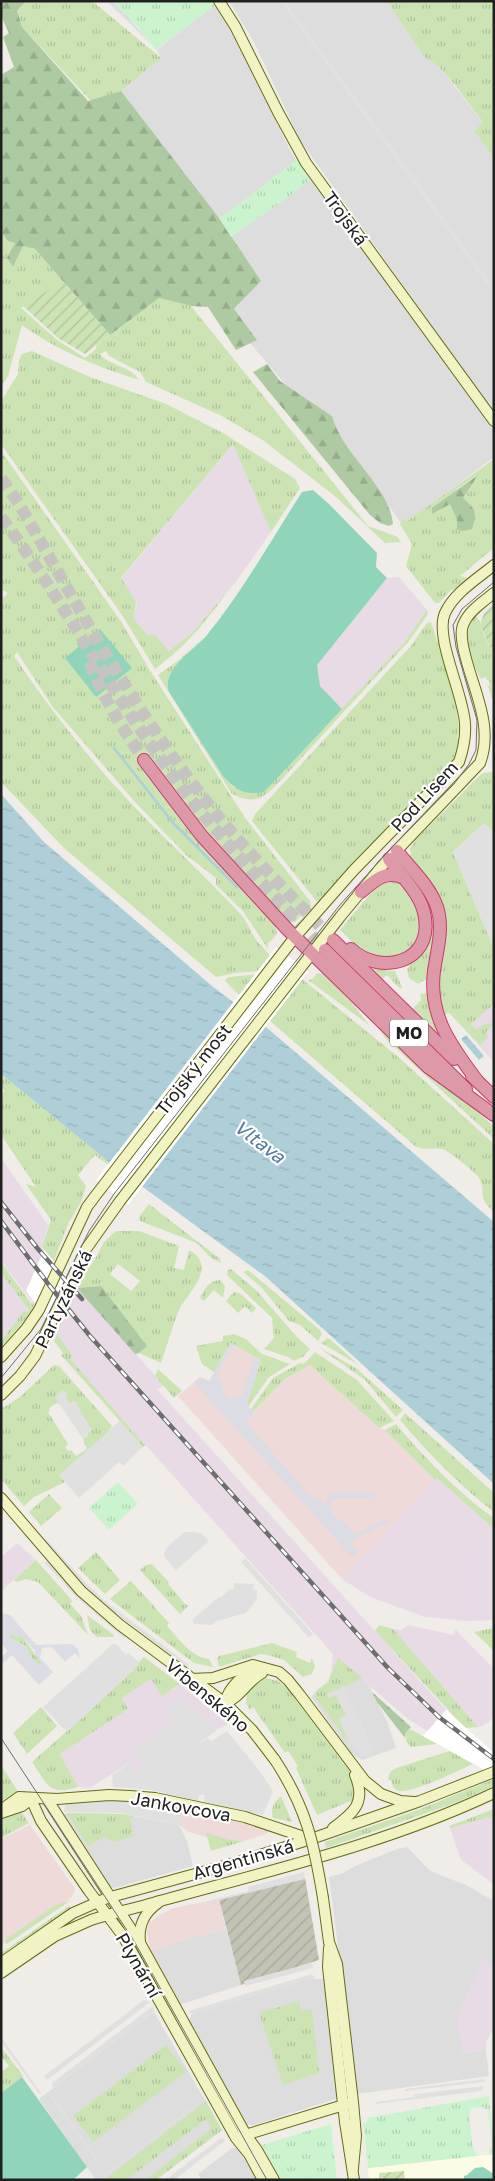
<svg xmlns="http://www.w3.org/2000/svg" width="495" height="2181" font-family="'Golos Text',sans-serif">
  <defs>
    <pattern id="construction-furrows" width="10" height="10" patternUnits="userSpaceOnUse" patternTransform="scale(1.25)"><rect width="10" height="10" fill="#c3c3b4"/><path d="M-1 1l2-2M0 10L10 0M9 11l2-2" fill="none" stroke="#a7a79a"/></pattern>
    <pattern id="grass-tufts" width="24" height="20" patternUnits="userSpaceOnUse" patternTransform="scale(1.25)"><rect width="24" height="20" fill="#cce3b4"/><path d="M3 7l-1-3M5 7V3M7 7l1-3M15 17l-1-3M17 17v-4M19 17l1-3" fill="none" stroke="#afc29a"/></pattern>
    <pattern id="forest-firs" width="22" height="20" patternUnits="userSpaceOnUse" patternTransform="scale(1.25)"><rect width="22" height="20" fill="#aecaa2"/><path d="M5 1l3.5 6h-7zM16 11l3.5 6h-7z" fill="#95ad8b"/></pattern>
    <pattern id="park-tufts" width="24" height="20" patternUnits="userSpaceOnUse" patternTransform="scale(1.25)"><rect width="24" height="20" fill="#cbf4ce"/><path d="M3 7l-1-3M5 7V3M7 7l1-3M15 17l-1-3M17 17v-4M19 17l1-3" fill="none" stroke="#aed1b1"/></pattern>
    <pattern id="garden-furrows" width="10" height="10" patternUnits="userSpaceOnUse" patternTransform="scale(1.25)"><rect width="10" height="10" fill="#cce3b4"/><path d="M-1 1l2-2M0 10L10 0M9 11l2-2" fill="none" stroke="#afc29a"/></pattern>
    <pattern id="water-ripples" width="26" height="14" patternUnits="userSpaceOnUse" patternTransform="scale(1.25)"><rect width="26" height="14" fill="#aecfd8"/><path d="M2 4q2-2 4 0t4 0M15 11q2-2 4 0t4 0" fill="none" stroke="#95b1b9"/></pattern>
  </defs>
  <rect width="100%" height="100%" fill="#f0ede8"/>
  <g fill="#dedddd">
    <polygon points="107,1 111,1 126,15 154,47"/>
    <polygon points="229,1 387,1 424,57 428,57 446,75 483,123 474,131 494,158 494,413 300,140 254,42"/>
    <polygon points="214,5 228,26 292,154 494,428 494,457 403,526 336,430 332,416 285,384 250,343 257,340 234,310 261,281 121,91 161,58 157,50"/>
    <polygon points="347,1666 368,1684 387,1721 396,1748 362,1760 352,1754 311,1697"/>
    <polygon points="76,1813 122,1814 179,1825 187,1841 193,1866 114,1888 107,1885 61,1814"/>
    <polygon points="407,1847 430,1871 466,1885 494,1901 494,1965 482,1960 463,2053 486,2050 489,2076 357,2094 329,1877 343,1873 355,1866 397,1849"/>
    <polygon points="226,1929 241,1985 179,2005 150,1952 189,1938"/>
    <polygon points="309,1979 324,1979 338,2098 254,2125 245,2124 189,2022 191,2015"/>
    <polygon points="154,2012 222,2130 156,2180 96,2180 39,2099"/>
    <polygon points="232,2148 238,2148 256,2180 202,2180 198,2174"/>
  </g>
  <g fill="#eedad9">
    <polygon points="233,1340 262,1354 248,1407 255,1411 285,1379 310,1365 379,1428 385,1430 435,1480 342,1579 178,1396 200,1377 209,1381"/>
    <polygon points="183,1809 250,1824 268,1830 268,1833 244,1841 227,1839 207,1834 207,1837 189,1832 179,1825"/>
    <polygon points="30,1825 75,1889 72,1897 1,1946 1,1839"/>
    <polygon points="219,1899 226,1929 189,1938 150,1952 147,1932 149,1923 158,1916 173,1908"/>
  </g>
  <g fill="#e8dbe5">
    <polygon points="234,443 271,532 235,583 192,633 169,651 155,634 148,635 134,619 137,602 121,579"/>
    <polygon points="399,577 427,610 404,643 342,709 320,686 316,665 387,578"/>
    <polygon points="494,1004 494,1062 465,1030"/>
    <polygon points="1,1158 48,1225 42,1247 164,1386 157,1389 446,1710 489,1750 494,1775 407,1718 338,1659 332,1673 324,1686 331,1673 333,1654 88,1381 71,1360 73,1356 1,1261"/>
    <polygon points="1,1273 29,1310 28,1312 24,1311 1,1341"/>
    <polygon points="437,1478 494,1529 494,1620 466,1621 425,1617 370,1597 342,1579"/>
    <polygon points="17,1543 36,1560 1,1591 1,1557"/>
    <polygon points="408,1625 454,1635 455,1629 492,1667 494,1669 494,1716 491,1720 482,1726 478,1727 393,1629 401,1630"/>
    <polygon points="151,1679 173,1690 180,1684 228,1724 136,1773 129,1763 90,1788 78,1787 60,1754 128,1709 122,1698"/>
    <polygon points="494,1816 494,1884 461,1860 450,1828"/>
    <polygon points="482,1960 494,1965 494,2028 486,2042 486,2050 463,2053 457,2017"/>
  </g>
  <polygon fill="#fcfbe5" points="494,2154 494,2180 369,2180 368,2168"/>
  <polygon fill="url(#construction-furrows)" points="305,1878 319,1960 241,1985 219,1899"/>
  <g fill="url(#grass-tufts)" fill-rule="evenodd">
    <polygon points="26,1 92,1 161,58 121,91 91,101 22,27 17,11"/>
    <path d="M 387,1 L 494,1 L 494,158 L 474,131 L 483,122 C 467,103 445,66 424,57 Z"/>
    <path d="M 1,232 L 8,241 L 15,243 L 13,267 L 23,246 L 35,249 L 63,281 L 21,308 L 56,339 L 85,358 L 97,348 L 96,346 L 158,298 L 191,306 L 368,526 L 398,537 L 401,544 L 399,542 L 385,543 L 336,497 L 264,441 L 222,416 L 146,382 L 140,372 L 109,356 L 106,351 L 100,354 C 111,367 130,365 139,380 C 95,366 60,352 22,325 L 8,376 L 1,386 Z"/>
    <path d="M 32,351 L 90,377 L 166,404 L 223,433 L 295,479 L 300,488 L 271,532 L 233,444 L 121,578 L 136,601 L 134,619 L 148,635 L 155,634 L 169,651 L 192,633 L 228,591 C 206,622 186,646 155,669 L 122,615 L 1,444 L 1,401 L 18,374 L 19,360 L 22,354 Z"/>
    <path d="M 4,455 L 122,623 L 149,669 L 246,819 L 310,901 L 311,905 L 296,921 L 289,924 L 202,825 L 150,756 L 140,763 L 197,838 L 239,887 L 274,923 L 277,933 L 274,938 L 268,943 L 268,949 L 243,911 L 216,885 L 216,878 L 186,855 L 135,802 L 52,706 L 17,652 L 14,656 C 48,706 85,754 127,799 C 165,840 207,877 244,918 L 256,940 L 270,955 L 259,971 L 235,973 L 216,977 L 64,848 L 1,782 L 1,598 L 7,595 L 7,592 L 2,590 L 1,580 L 1,457 Z"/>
    <path d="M 494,459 L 494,548 L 460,576 L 471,579 L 459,589 L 451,590 L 439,603 L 435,603 L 406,566 L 412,544 L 400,524 L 403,518 L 406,522 ZM 476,476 L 463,498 L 457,520 L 450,504 L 457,489 Z"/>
    <path d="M 427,610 L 428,614 L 409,641 L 283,778 C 266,795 258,807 232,794 L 158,675 L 179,660 L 206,636 L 171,672 L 169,692 L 223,776 L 234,788 L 333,718 L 404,643 Z"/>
    <path d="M 475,615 L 480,621 L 481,629 L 494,655 L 494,698 L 492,699 L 488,686 L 490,685 L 489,680 L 487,680 L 486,677 L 481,679 C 470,659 461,635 475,615 Z"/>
    <polygon points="431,622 454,695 459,729 457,739 461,740 457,751 448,768 379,836 318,903 252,821 255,814 410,647 427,623"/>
    <polygon points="492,772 494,773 494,832 484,823 453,852 494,949 494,1004 469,1026 472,1025 476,1030 484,1024 494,1023 486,1032 488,1037 480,1045 449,1013 442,1015 439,983 445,938 408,856 411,854 410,849 415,840 475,780 483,773"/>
    <path d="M 400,863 L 427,895 L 435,921 L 428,978 L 418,984 L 409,978 L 407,970 C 410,961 422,956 426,947 C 443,915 417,888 400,863 Z"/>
    <path d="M 394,879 C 414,886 426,919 419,939 C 416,946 405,953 400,958 C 367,956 363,953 340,930 L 376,887 L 382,883 L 393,882 Z"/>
    <polygon points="371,969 395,971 402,987 400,989 387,975 381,980"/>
    <polygon points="317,973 323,974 354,1005 369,1025 308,980 313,979"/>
    <polygon points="258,974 240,996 225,981 227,978 230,977"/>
    <path d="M 302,979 L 397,1056 L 494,1144 L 494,1212 C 476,1197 487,1192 479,1178 C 475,1172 448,1150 442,1149 C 432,1147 424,1151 415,1146 L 270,1021 Z"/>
    <polygon points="428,993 431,1014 438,1036 411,1010 421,1000 420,994"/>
    <polygon points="361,1007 488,1121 494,1127 494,1139 387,1040"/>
    <polygon points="1,1074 110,1163 108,1165 95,1155 78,1175 86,1186 81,1202 68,1224 54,1261 42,1247 51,1220 26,1184 36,1187 1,1135 1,1095 5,1091 1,1087"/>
    <polygon points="149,1204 220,1259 221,1263 211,1258 197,1243 140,1221 139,1217"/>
    <path d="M 116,1231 L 139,1231 L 179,1246 L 174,1268 L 184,1270 L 189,1250 C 219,1266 187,1294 179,1310 C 172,1327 167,1345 161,1363 L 139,1353 L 146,1346 L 101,1286 L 77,1288 L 76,1286 L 95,1259 L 104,1242 ZM 118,1264 L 140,1281 L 131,1291 L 110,1274 Z"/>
    <polygon points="1,1262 30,1302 35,1304 20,1326 1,1347 1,1341 24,1311 28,1312 29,1310 1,1273"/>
    <polygon points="231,1269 256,1290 297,1337 310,1349 303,1357 294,1361 288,1357 264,1349 274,1338 272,1318 227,1275 228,1270"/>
    <polygon points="248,1270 320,1330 322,1334 318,1341 300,1325 289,1321 262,1288 243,1272"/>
    <path d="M 220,1280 L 225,1286 L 223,1298 L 214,1290 L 204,1301 L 200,1298 C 205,1288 208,1281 220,1280 Z"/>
    <polygon points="234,1292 241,1294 256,1308 252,1313 245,1306 238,1313 226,1301"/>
    <polygon points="57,1334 73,1356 71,1360 145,1445 143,1447 61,1355 63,1353 54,1341"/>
    <polygon points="234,1334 246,1339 262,1354 290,1364 268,1378 248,1407 247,1404 261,1360 231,1343 214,1372 202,1364 196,1346 223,1341 223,1336"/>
    <polygon points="328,1338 331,1340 359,1365 321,1343"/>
    <polygon points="318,1347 356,1368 403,1410 396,1417 365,1380"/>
    <polygon points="315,1352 357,1380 394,1421 379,1428 310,1365 285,1379 254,1411 251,1409 273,1378 300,1363 304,1364"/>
    <path d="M 54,1365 L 59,1366 L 112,1426 L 108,1432 L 60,1475 L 65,1482 L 34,1497 L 24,1506 L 1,1479 L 1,1409 L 20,1397 ZM 55,1397 L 66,1398 L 70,1404 L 74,1401 L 88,1436 L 83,1439 L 87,1449 L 76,1456 L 71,1450 L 68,1451 L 65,1447 L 68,1444 L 48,1412 L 50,1411 L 49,1408 L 57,1403 L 60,1405 Z"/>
    <polygon points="158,1369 182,1391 174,1398 155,1376"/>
    <path d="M 405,1413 L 494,1493 L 494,1512 C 459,1485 428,1453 400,1420 Z"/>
    <path d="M 396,1424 C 425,1458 457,1492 494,1518 L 494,1529 L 437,1478 L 435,1480 L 385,1430 Z"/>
    <polygon points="49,1494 62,1508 41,1526 29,1512"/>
    <polygon points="96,1552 120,1580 105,1594 78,1568"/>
    <polygon points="36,1560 70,1598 72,1601 70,1604 81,1616 88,1635 38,1582 26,1579 16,1582 14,1580"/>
    <polygon points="152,1564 169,1582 168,1584 186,1605 189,1605 180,1614 140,1570 146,1565"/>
    <path d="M 131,1581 L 169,1623 L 167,1626 C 179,1639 190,1656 209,1659 L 213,1667 L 194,1663 L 110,1599 Z"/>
    <polygon points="87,1615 114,1635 113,1637 97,1637 90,1630"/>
    <polygon points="379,1625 393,1629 478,1727 465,1728 375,1631"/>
    <polygon points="494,1628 494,1651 474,1632"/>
    <polygon points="11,1633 22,1636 42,1664 39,1666 30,1656 25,1646 9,1637"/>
    <polygon points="272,1643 297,1652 296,1657 310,1663 312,1658 315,1666 312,1674 303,1677 284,1660 268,1655 261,1654 219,1667 217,1658 219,1656"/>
    <path d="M 144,1657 L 180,1684 L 162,1696 L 151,1679 L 122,1698 L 128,1709 L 60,1754 L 78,1787 C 48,1796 48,1785 32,1762 L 67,1731 Z"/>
    <polygon points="338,1658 362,1678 328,1695 335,1694 346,1715 339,1719 349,1742 314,1696 317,1690 328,1682"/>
    <polygon points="266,1678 278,1681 287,1688 352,1775 356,1797 353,1800 317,1815 296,1768 298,1766 288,1751 285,1753 253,1707 250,1710 246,1703 247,1693 258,1680"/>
    <polygon points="41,1707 57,1726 27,1754 13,1733"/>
    <polygon points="410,1729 437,1744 411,1747 406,1741 405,1733"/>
    <path d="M 450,1751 L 473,1764 C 459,1770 414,1793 400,1791 C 394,1790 392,1785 391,1780 L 388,1780 L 390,1772 L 396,1768 Z"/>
    <polygon points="1,1765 17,1790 16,1793 1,1801"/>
    <polygon points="494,1779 494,1786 455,1803 326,1848 325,1842 418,1810"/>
    <path d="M 281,1796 L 292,1822 L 273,1818 C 270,1809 274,1802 281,1796 Z"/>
    <polygon points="494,1809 494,1816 450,1828 449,1826"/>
    <polygon points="20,1810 29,1823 1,1838 1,1819"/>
    <polygon points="67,1813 122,1814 133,1816 134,1818 130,1819 134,1836 114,1842 104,1837 88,1846"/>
    <polygon points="206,1833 227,1839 244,1841 211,1851"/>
    <polygon points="71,1900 7,1944 5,1940 54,1906"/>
    <polygon points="69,1906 70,1908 1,1956 1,1953"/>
    <polygon points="299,2001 301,2011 312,2009 319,2073 283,2085 259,2013"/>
    <polygon points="166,2045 186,2072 93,2142 73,2116"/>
    <polygon points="1,2047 23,2076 1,2093 1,2072 9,2066 1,2056"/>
    <polygon points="206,2101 222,2130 156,2180 145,2180 212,2128 206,2119 126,2180 104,2180"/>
  </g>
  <g fill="url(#forest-firs)">
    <polygon points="1,1 26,1 17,11 22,27 88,101 121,91 219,218 261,281 234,309 257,340 236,350 208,307 191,306 159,298 110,335 35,249 23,246 13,267 7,258 15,243 8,241 1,232 1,75 14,67 3,37 9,33 1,16"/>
    <path d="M 267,364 L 280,381 L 332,416 C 342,454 390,487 393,524 L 389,526 L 380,523 L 370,515 L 253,372 Z"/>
    <path d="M 478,475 L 463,498 C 476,510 477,511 472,529 L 463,531 L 457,529 L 457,520 L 450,504 L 432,514 L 432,508 Z"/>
    <polygon points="101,1286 147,1346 139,1353 135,1354 77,1288"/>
    <polygon points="372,1692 411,1727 405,1733 405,1738 377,1702"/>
  </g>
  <g fill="url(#park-tufts)">
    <polygon points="111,1 212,1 215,5 156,50 137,26"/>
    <path d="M 298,159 L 312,178 L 287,198 L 231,237 L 219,218 C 247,200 271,178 298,159 Z"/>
    <polygon points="118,1482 138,1504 109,1530 89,1508"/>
    <polygon points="489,2096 494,2154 489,2155 489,2148 492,2147 488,2109 484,2109 484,2107 471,2108 469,2115 473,2147 477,2156 368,2168 363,2123 367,2122 367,2118"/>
    <polygon points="331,2124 337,2180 281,2180 262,2145"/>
  </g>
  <g fill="url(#garden-furrows)">
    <polygon points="63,281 110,335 85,354 58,338 23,306"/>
    <polygon points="494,604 494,655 480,625 484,613"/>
    <polygon points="404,2171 405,2180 370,2180 379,2178 379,2173"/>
  </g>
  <g fill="#90d5b9">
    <path d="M 313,490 L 329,504 L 377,553 L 376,567 L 387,578 L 317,665 L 320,686 L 342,709 L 264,792 C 244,795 237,791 223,776 L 169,692 C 161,669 194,651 207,635 C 243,591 271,540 302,492 Z"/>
    <polygon points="100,629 132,668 96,697 65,658"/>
    <polygon points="22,2077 87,2167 73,2180 1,2180 1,2093"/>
    <polygon points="483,2167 494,2174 494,2180 464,2180 464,2176 467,2175 475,2168"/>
  </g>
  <g fill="#e0e0e0">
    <polygon points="280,1 285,1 411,172 494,287 494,295"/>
    <polygon points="484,823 494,832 494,949 453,852"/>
    <polygon points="62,1390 67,1394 66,1398 70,1404 75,1401 92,1430 83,1439 55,1397"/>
    <polygon points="120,1421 143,1447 123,1466 119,1462 79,1498 59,1475"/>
    <polygon points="185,1532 195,1532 202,1534 209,1541 176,1570 165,1558 164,1554 167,1547"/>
    <polygon points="45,1538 86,1583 104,1600 189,1665 187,1667 107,1607 83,1586 44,1540"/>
    <polygon points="245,1558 313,1634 309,1638 241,1562"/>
    <polygon points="47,1561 80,1597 126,1635 124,1638 77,1598 45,1563"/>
    <polygon points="234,1583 254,1584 253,1590 257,1590 257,1599 246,1613 217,1621 212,1625 193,1624 193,1619 219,1597 222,1597 229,1589 234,1589"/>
    <polygon points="113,1644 116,1644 126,1655 128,1653 140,1663 133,1671 67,1732 43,1707"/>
    <polygon points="344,1686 366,1732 374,1756 361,1757 349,1742 339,1719 346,1715 336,1695 329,1698 327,1694"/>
    <polygon points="179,1698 193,1707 216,1731 191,1749 208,1738 211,1741 227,1731 258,1769 273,1791 263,1815 204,1802 205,1795 199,1795 198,1801 151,1790 113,1787 112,1775 130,1763 136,1772 144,1767 131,1753 174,1721 167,1710"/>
    <polygon points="113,1799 183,1809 179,1825 121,1813 64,1812 66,1803"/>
    <polygon points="304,1872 305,1879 212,1902 211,1900 248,1891 248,1887"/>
    <polygon points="312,1963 313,1968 287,1975 245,1986 244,1981"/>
    <polygon points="312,1974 315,1978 193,2015 189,2011"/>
    <polygon points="144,2000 150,2002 47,2080 44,2076"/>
    <polygon points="153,2006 154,2012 53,2089 52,2083"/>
    <polygon points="1,2037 41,2093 39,2094 1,2041"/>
    <polygon points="485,2079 485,2082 405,2091 405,2089"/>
    <polygon points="484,2086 481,2091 376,2104 376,2102 414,2097 415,2094"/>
    <polygon points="53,2096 98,2159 96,2161 50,2098"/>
    <polygon points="200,2101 201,2103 101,2180 97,2180"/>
    <polygon points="221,2138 226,2140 174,2180 165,2180"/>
  </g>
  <g fill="#dcdce5" fill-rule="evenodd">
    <polygon points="231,1343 234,1344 216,1376 220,1379 225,1396 231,1399 242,1396 252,1364 256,1357 261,1360 247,1404 248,1407 255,1411 246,1423 314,1499 317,1497 324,1504 327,1502 329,1493 333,1492 373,1492 375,1495 370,1498 336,1498 332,1501 331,1513 351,1529 354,1535 387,1518 389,1521 350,1542 358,1551 352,1557 194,1382 200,1377 209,1381"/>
    <path d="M 1,1613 L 10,1615 L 36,1645 L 72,1644 L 78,1649 L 80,1658 L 75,1653 L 65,1662 L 52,1647 L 42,1648 L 40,1658 L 53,1672 L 39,1685 L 12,1655 L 1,1665 L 1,1657 L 8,1651 L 1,1643 ZM 11,1634 L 16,1637 L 22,1636 L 35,1651 L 35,1655 L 42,1664 L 39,1665 L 30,1656 L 28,1649 L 10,1637 Z"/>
  </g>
  <g fill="url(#water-ripples)">
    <polygon points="1,794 44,842 212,986 266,1027 494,1222 494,1484 266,1277 110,1163 1,1074"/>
    <polygon points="466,1035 484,1056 479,1060 461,1039"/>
  </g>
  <g fill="#fff">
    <polygon points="276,947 308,972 128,1205 96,1180"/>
    <polygon points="44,1250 76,1286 56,1333 26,1291"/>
    <polygon points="446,1710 494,1753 494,1775 423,1736"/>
  </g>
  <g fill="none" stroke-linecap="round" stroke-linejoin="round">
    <polyline stroke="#aecfd8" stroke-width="2.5" points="114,748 174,824 237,887"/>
    <g stroke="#c6c4c0" stroke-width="12" stroke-dasharray="12 6" stroke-linecap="butt">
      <path d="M 1,478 L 19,504 C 77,605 133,708 205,800 C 244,850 290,894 333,940"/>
      <path d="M 1,517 C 59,594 104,680 160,758 C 209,827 267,889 325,950"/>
      <path d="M 90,662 C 102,698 123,728 144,760"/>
    </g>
    <defs>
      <g id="secondary">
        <polyline points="219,1 235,26 278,112 306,163 494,421"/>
        <path d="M 1,1357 L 26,1329 L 39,1310 L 87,1207 L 96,1195 L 295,937 L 353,871 L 459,762 C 463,750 466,737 465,724 C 464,695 434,637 445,613 C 454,593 477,579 494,565"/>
        <path d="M 1,1395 L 20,1376 L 35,1356 L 86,1249 L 120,1201 L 340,917 L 382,866 L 480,763 C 495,724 470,684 463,646 C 462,639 460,630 464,623 C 469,611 484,601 494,593"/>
        <polyline points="1,1498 81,1591 120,1625 225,1703 252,1730 275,1760"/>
        <polyline points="192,1679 213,1678 253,1665 279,1672 288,1680 300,1695 365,1781 381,1794 400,1801 414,1802"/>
        <path d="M 225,1703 C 228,1688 244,1672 259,1669"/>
        <path d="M 225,1703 C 241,1697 247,1681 262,1673"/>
        <polyline points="31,1799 41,1821 89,1891 123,1936 236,2138 249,2154 263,2180"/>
        <polyline points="47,1799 140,1943 246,2135 257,2150 274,2180"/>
        <polyline points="1,1810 19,1797 57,1799 109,1795 130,1796 155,1798 245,1817 310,1839"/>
        <polyline points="1,1813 22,1806 31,1799"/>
        <path d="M 333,1828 C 353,1813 367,1803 355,1775"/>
        <polyline points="323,1898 329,1942 337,1964 353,2102 356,2136 353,2168"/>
        <path d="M 140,1942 C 138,1926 145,1912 158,1903"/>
        <polyline points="329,1948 328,1967 345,2122 354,2180"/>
        <polyline points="1,1963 73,1913 107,1898 228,1865 311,1839 420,1801 494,1772"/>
        <path d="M 1,1973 L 55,1936 L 91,1920 C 111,1913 133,1909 153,1903 C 268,1871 386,1844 494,1793"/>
        <polyline points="242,2136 347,2104"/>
      </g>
      <g id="highway">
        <polyline points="144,760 201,835 287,929 428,1067 494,1115"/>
        <path d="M 397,851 C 410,868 430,886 437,907 C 444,928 437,950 434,971 C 428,1017 453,1048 478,1082"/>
        <path d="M 361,892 C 374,881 386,869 404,878"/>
        <polyline points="333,940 454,1059"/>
        <path d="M 351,949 C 380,976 432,963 425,918 C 422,894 402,878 389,859"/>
        <polyline points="325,950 466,1089"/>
        <polyline points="472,1076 494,1097"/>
      </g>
    </defs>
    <use href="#secondary" stroke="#646c12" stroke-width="12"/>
    <use href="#highway" stroke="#c73c6d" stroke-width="14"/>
    <use href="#secondary" stroke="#f1f3c3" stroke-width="10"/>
    <use href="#highway" stroke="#dd99a7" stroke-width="12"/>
    <g stroke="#6e6e6e" stroke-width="1">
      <polyline points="1,1378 41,1329 89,1231 114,1194 339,906 392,847 454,784 469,764 476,750 477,720 456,647 453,625 462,609 494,582"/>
      <polyline points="1,1738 134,1941 267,2180"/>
    </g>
    <defs>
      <g id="rail">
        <polyline points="1,1202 38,1249 82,1299"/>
        <polyline points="1,1221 49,1285 90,1336 388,1668 439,1717 494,1759"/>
      </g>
    </defs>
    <use href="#rail" stroke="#6e6e6e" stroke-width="4.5"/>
    <use href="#rail" stroke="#fff" stroke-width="2.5" stroke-dasharray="8" stroke-linecap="butt"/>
    <defs>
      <path id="secondary-bridge" d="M 275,1760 C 306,1807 314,1843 323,1898"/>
    </defs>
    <use href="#secondary-bridge" stroke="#646c12" stroke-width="12" stroke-linecap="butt"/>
    <use href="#secondary-bridge" stroke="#f1f3c3" stroke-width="10"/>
  </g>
  <g text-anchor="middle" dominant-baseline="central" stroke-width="4.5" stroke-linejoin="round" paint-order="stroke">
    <rect fill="#fff" stroke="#636363" stroke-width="1" x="390" y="1019.5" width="38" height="27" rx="4"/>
    <g font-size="16" font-weight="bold" fill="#202020">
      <text x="409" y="1033">MO</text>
    </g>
    <g font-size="18" fill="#202020" stroke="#fff">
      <text transform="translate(346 218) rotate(54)">Trojská</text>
      <text transform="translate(424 796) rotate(-47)">Pod Lisem</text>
      <text transform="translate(193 1069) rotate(-52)">Trojský most</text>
      <text transform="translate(63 1299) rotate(-64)">Partyzánská</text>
      <text transform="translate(208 1695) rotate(40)">Vrbenského</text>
      <text transform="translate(181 1806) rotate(10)">Jankovcova</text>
      <text transform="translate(243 1859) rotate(-16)">Argentinská</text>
      <text transform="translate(139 1965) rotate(60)">Plynární</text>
    </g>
    <g font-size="19" font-style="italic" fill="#547a9e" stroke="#fff">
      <text transform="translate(260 1141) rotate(37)">Vltava</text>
    </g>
  </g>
  <rect width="495" height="2181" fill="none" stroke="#202020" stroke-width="5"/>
</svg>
